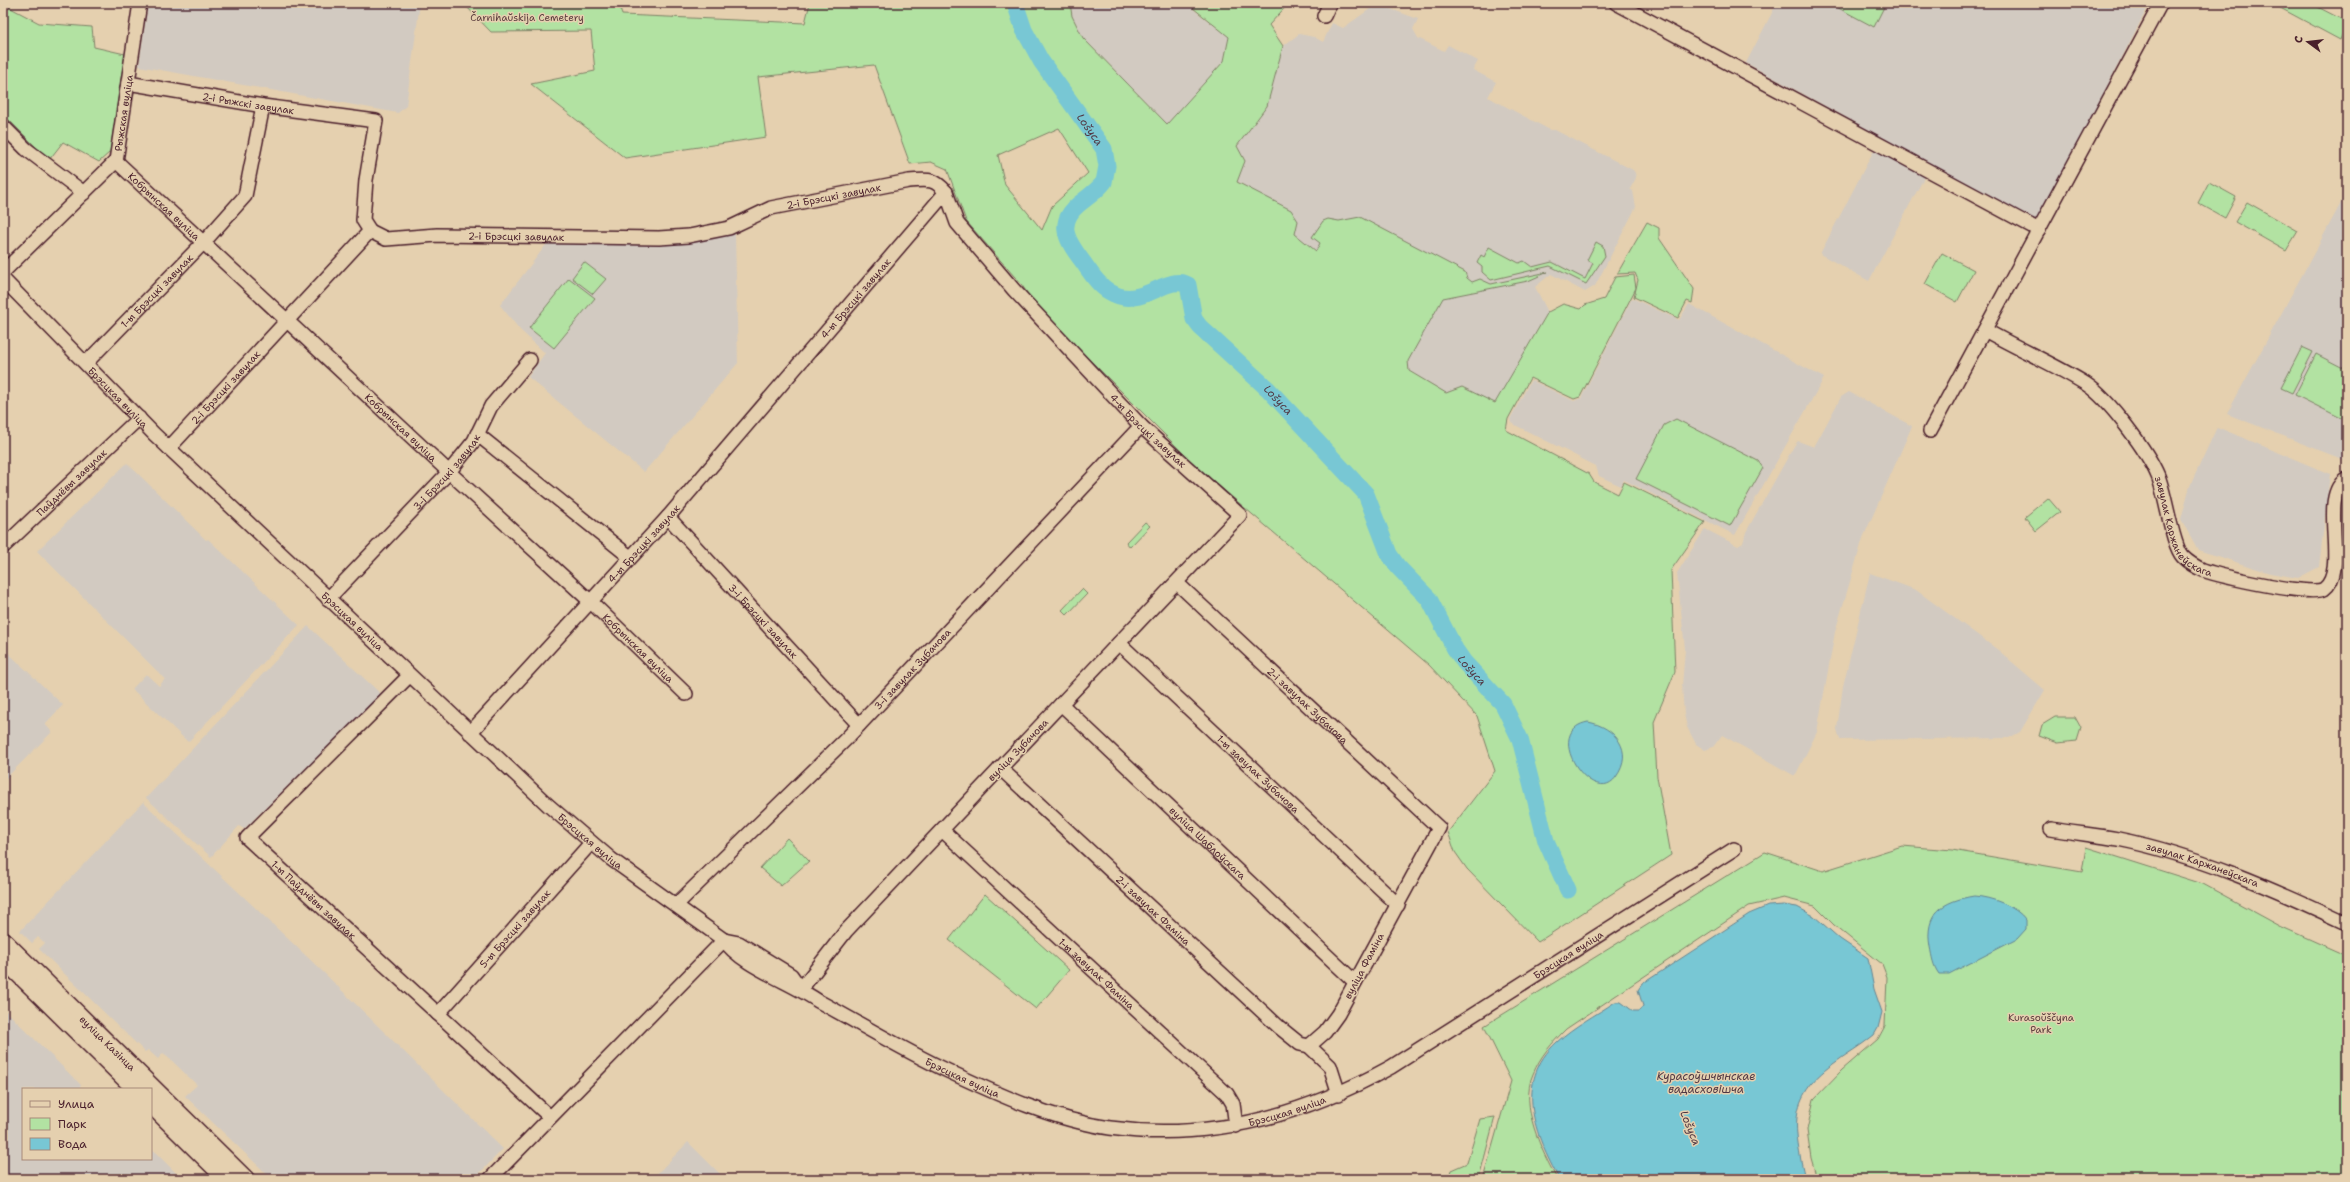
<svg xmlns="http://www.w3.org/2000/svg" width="2350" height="1182" font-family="'Shantell Sans',sans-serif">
  <rect width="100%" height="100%" fill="#e5d0af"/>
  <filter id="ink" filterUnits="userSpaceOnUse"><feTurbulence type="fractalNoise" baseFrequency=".025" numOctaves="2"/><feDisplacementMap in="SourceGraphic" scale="8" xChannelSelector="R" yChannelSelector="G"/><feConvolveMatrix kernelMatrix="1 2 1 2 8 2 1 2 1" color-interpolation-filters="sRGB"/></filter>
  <g filter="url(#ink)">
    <g fill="#d2cac1">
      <polygon points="148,3 420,3 406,106 398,113 139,66"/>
      <polygon points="1070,3 1197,3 1193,9 1229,37 1224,61 1167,124 1083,38 1072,16"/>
      <polygon points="1777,3 2150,3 2040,216 2034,220 1746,63"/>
      <polygon points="1377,4 1418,19 1413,29 1418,38 1444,51 1448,45 1478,61 1473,70 1496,82 1488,97 1550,130 1555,130 1633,170 1635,173 1636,178 1630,189 1633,191 1636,207 1595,286 1585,292 1551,274 1535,287 1548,312 1495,403 1462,387 1446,393 1409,371 1408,361 1285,267 1298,221 1237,181 1245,161 1237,146 1267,106 1283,46 1299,34 1314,37 1323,42 1332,23 1343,28"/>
      <polygon points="1874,150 1925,176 1869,281 1820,254"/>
      <polygon points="2347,192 2347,461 2227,414"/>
      <polygon points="735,234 738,363 644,472 528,377 545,353 520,330 500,305 549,241 701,239"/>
      <polygon points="1632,298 1679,320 1689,304 1824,378 1735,535 1624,480 1621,486 1599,476 1596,466 1511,423 1510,419 1531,380 1574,401 1581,398"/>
      <polygon points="1849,392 1912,426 1863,538 1835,632 1817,732 1795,776 1722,735 1713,747 1705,750 1696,744 1687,727 1684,714 1682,686 1685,649 1677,573 1705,529 1738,546 1743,543 1746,532 1794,446 1798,441 1814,447 1841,397"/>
      <polygon points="2217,427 2330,474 2319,567 2298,578 2270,573 2198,550 2181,519 2190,486"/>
      <polygon points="127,463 206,540 208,539 299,625 188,742 132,689 146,674 159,686 165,679 37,551"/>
      <polygon points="1870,573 1916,590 1998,650 2045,690 2020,732 2009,738 1840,740 1837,729 1843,686"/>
      <polygon points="308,626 381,694 244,829 239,826 211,857 146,798"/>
      <polygon points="3,648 63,705 45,724 52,732 3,781"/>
      <polygon points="143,802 320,969 503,1149 474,1179 272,1179 185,1096 197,1085 166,1055 163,1053 158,1059 148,1050 145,1052 39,949 45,943 38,937 32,943 20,931"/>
      <polygon points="3,1008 81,1085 79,1089 23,1089 23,1159 151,1159 151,1148 182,1179 3,1179"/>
      <polygon points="688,1142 725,1179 652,1179"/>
    </g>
    <g fill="#b2e2a2" stroke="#7e8066" fill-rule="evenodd">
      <path d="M 463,3 L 619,3 L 622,15 L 805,23 L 810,3 L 1070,3 L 1072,16 L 1083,38 L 1167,124 L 1224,61 L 1229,37 L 1193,8 L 1197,3 L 1289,3 L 1269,25 L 1283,46 L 1267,106 L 1237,146 L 1245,161 L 1237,182 L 1291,210 L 1298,221 L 1295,234 L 1316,251 L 1320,243 L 1312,237 L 1323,221 L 1328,219 L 1339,221 L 1360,217 L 1465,272 L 1467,278 L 1472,282 L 1480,279 L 1491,284 L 1548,272 L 1528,281 L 1443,298 L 1408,361 L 1409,371 L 1446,393 L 1462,387 L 1495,403 L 1548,312 L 1563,304 L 1581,309 L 1585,305 L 1604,299 L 1615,277 L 1634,275 L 1636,288 L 1580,397 L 1574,399 L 1530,378 L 1508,419 L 1506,430 L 1589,474 L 1594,482 L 1618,494 L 1624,482 L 1705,522 L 1671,570 L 1675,672 L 1654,722 L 1657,777 L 1671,855 L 1538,942 L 1467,869 L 1455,852 L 1448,832 L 1495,771 L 1477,716 L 1429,665 L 1198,468 L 1037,307 L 1021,284 L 966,221 L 947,169 L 931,162 L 910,164 L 874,65 L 758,77 L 766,137 L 625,158 L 531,84 L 595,71 L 591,31 L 491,32 ZM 1059,128 L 1088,173 L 1052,206 L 1042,230 L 1005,185 L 998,155 Z"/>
      <polygon points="1829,3 1886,3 1874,27"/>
      <polygon points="2271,3 2310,3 2347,22 2340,40"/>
      <polygon points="3,4 39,23 92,27 94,47 125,54 110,152 99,162 63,142 49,160 3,114"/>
      <polygon points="2209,182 2236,197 2225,218 2198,203"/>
      <polygon points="2247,202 2298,231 2286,251 2235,222"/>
      <polygon points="1647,222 1659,228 1659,238 1694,289 1692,303 1687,301 1678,318 1634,297 1638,280 1635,273 1617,274"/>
      <polygon points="1596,242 1603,246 1605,256 1586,284 1550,266 1491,280 1482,272 1482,267 1477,263 1481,255 1484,257 1489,247 1519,263 1524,261 1532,267 1552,262 1585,279 1593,263 1587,260"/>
      <polygon points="1942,253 1974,270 1957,302 1925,284"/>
      <polygon points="584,262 606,279 593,294 572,278"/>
      <polygon points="569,278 595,298 554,348 529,328"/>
      <polygon points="2302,347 2313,352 2292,393 2281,388"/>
      <polygon points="2316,354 2347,370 2347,421 2295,395"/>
      <polygon points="1676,419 1758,461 1763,468 1730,526 1636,479 1664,425"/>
      <polygon points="2048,498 2060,512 2036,531 2025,517"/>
      <polygon points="1145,522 1150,526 1130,547 1126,542"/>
      <polygon points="1082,589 1087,594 1067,615 1062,610"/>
      <polygon points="2055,717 2075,717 2081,728 2077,741 2058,743 2039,736 2042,725"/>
      <polygon points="787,838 809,861 781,886 760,868"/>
      <path d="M 1902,846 L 1952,850 L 2082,872 L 2086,847 L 2203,884 L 2280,926 L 2347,956 L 2347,1179 L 1817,1179 L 1811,1158 L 1807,1130 L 1814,1099 L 1842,1070 L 1878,1039 L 1885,1026 L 1887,977 L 1882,964 L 1834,925 L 1815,906 L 1784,898 L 1749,906 L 1566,1029 C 1553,1042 1540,1056 1533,1074 C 1519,1105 1542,1152 1557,1179 L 1483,1179 L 1511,1081 L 1484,1026 L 1765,852 L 1823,871 Z"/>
      <polygon points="985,894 1069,970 1036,1009 949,940"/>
      <polygon points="1495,1117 1479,1178 1448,1179 1451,1170 1467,1163 1480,1119"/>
    </g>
    <g fill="#78c7d4" stroke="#668490">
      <path d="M 1588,722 C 1615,727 1635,751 1616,777 C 1593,809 1540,731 1588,722 Z"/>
      <path d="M 1974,896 C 1991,897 2016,906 2026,920 L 2026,929 L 2017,939 L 1949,974 L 1939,974 C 1933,966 1932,957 1930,947 C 1924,913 1943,901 1974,896 Z"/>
      <path d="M 1784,905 L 1797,907 L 1814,916 L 1840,939 L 1868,958 L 1874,989 L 1882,1012 L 1878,1028 L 1874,1035 C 1861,1046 1846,1054 1833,1064 C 1786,1098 1794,1129 1805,1179 L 1559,1179 C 1535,1135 1513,1082 1557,1042 C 1574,1026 1596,1015 1615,1002 L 1621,1002 L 1633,1011 L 1639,1011 L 1643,1006 L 1638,990 L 1642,984 L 1749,914 L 1768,906 Z"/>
    </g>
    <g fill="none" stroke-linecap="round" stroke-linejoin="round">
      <path stroke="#78c7d4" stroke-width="17" id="s1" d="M 1015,3 L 1024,30 L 1041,61 L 1104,149 L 1107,166 L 1104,182 C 1097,191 1088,197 1079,204 C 1055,224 1068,242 1083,262 C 1091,273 1098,285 1110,292 C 1141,311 1166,273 1188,285 L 1194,319 L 1200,327 L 1268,389 L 1366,494 L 1389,554 L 1398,567 L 1429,599 L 1455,649 L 1464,662 L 1503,704 L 1520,739 L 1546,841 L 1568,890"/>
      <defs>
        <g id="minor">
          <polyline points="1616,3 2039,230"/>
          <polyline points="1324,16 1330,3"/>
          <path id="s2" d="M 128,83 L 263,106 L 376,121 L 366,180 L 363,220 L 370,231"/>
          <polyline points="3,126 26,149 84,193"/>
          <path id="s3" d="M 116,161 L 449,472 L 590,601 L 686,694"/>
          <path id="s4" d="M 3,272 L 116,161 L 140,3"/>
          <path id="s5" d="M 3,279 L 154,434 L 548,805 L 611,859 L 724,940 C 740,965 793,983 818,1001 C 861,1024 903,1050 948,1071 C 999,1095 1054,1120 1110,1128 C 1211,1142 1304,1115 1391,1067 L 1734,849"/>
          <path id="s6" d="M 1985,330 C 2018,349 2054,364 2086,384 C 2109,399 2148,452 2158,476 C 2166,495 2172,546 2183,557 C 2188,562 2196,567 2203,570 C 2220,576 2311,597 2324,589 C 2350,570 2317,495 2347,479"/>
          <path id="s7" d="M 86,363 L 204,242 L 245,196 L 263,106"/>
          <polyline points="1930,431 2161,3"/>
          <polyline points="477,434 630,557"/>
          <path id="s8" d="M 169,448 L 370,231 L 386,239 L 437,235 L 659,238 L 689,236 L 729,228 L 771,208 L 909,181 C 927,180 933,177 946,192"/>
          <path id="s9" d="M 668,517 L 859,725"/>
          <path id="s10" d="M 3,547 L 139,418"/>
          <path id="s11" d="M 1177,583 L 1439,828 L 1338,1014 L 1325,1032 L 1309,1046 L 1330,1066 L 1339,1094"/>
          <path id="s12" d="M 328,599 L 449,472 L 474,441 L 491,406 L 530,360"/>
          <path id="s13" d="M 1119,643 L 1398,905"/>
          <path id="s14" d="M 409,676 L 247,838 L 550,1117"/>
          <path id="s15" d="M 1061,704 L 1355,982"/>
          <path id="s16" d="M 470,733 L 668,517 L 946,192 L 957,223 L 1014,290 L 1141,426 L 1240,515 L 846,931 L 801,989"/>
          <path id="s17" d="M 1000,768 L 1279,1027 L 1300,1044 L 1309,1046"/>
          <path id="s18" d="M 2051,829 C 2073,833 2096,835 2118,839 C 2198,855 2274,889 2347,923"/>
          <path id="s19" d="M 942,830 L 1227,1094 L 1233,1104 L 1236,1126"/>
          <path id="s20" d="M 676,905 L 846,739 L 1141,426"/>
          <polyline points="724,940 739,943 791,975 801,989"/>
          <path id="s21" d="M 438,1014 L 591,843"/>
          <polyline points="490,1179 724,940"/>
        </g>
        <g id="major">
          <path id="s22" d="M 3,940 L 246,1179"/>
          <polyline points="3,959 135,1089"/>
          <polyline points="151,1105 226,1179"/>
        </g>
      </defs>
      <use href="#minor" stroke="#4a1f2b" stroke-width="16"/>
      <use href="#major" stroke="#4a1f2b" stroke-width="19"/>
      <use href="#minor" stroke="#e5d0af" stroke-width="13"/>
      <use href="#major" stroke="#e5d0af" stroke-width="16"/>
    </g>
  </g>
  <g text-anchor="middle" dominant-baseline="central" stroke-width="3" stroke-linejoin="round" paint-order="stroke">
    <g font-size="10" fill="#5a3c3d" stroke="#e5d0af">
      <text x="527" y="17">Čarnihaŭskija Cemetery</text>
      <text x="2041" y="1017">Kurasoŭščyna<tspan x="2041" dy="12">Park</tspan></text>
    </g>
    <g font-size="10" fill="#4a1f2b" stroke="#e5d0af">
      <text stroke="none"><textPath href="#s2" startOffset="122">2-і Рыжскі завулак</textPath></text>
      <text stroke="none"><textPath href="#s4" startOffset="207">Рыжская вуліца</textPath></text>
      <text stroke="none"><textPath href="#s8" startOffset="768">2-і Брэсцкі завулак</textPath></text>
      <text stroke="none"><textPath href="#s3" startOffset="66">Кобрынская вуліца</textPath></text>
      <text stroke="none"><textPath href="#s8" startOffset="444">2-і Брэсцкі завулак</textPath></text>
      <text stroke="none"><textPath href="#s7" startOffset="101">1-ы Брэсцкі завулак</textPath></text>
      <text stroke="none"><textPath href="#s16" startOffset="581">4-ы Брэсцкі завулак</textPath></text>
      <text stroke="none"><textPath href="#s8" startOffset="83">2-і Брэсцкі завулак</textPath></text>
      <text stroke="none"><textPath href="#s5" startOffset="165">Брэсцкая вуліца</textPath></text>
      <text stroke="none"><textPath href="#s3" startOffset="390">Кобрынская вуліца</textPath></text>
      <text stroke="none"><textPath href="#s16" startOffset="1036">4-ы Брэсцкі завулак</textPath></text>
      <text stroke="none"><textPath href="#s12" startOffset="174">3-і Брэсцкі завулак</textPath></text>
      <text stroke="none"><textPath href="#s10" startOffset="94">Паўднёвы завулак</textPath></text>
      <text stroke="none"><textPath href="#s6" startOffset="292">завулак Каржанеўскага</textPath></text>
      <text stroke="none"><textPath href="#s16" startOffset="257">4-ы Брэсцкі завулак</textPath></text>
      <text stroke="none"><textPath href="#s9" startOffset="141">3-і Брэсцкі завулак</textPath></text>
      <text stroke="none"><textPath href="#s5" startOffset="489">Брэсцкая вуліца</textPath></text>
      <text stroke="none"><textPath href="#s3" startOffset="714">Кобрынская вуліца</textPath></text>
      <text stroke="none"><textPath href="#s20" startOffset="334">3-і завулак Зубачова</textPath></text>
      <text stroke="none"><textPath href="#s11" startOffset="179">2-і завулак Зубачова</textPath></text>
      <text transform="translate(1018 750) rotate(-46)">вуліца Зубачова</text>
      <text stroke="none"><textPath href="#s13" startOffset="191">1-ы завулак Зубачова</textPath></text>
      <text stroke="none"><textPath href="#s5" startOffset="813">Брэсцкая вуліца</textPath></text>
      <text stroke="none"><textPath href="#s15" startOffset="202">вуліца Шаблоўскага</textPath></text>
      <text stroke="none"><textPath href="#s18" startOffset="156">завулак Каржанеўскага</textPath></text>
      <text stroke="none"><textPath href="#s14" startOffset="320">1-ы Паўднёвы завулак</textPath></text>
      <text stroke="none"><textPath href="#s17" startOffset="209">2-і завулак Фаміна</textPath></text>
      <text stroke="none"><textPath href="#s21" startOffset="115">5-ы Брэсцкі завулак</textPath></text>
      <text stroke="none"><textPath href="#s5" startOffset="1915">Брэсцкая вуліца</textPath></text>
      <text transform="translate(1364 966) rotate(-62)">вуліца Фаміна</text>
      <text stroke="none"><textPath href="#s19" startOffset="211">1-ы завулак Фаміна</textPath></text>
      <text stroke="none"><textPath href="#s22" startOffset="147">вуліца Казінца</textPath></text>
      <text stroke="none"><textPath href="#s5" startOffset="1256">Брэсцкая вуліца</textPath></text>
      <text stroke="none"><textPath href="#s5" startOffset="1592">Брэсцкая вуліца</textPath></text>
    </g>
    <g font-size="11" font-style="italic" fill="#513844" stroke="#e5d0af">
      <text stroke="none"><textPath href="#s1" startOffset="148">Lošyca</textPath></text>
      <text stroke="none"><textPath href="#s1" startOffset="580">Lošyca</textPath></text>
      <text stroke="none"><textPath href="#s1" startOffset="917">Lošyca</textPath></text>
      <text x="1706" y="1076">Курасоўшчынскае<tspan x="1706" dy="13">вадасховішча</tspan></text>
      <text transform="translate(1690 1128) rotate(68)">Lošyca</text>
    </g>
  </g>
  <rect width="2350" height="1182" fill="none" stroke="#e5d0af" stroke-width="16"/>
  <rect x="8" y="8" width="2334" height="1166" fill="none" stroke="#4a1f2b" stroke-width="1.5" filter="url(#ink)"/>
  <rect x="22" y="1088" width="130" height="72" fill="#e5d0af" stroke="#a7897a"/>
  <rect x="30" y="1101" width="20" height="6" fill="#e5d0af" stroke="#a7897a"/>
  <text x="58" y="1108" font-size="12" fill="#4a1f2b">Улица</text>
  <rect x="30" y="1118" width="20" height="12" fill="#b2e2a2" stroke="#a7897a"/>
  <text x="58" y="1128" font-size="12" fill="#4a1f2b">Парк</text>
  <rect x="30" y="1138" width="20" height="12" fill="#78c7d4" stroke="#a7897a"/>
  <text x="58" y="1148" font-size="12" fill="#4a1f2b">Вода</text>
  <g transform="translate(2308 42) rotate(285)" stroke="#e5d0af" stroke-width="3" paint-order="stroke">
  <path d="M0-3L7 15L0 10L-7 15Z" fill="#4a1f2b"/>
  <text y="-6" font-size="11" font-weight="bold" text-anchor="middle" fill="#4a1f2b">С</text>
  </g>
</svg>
